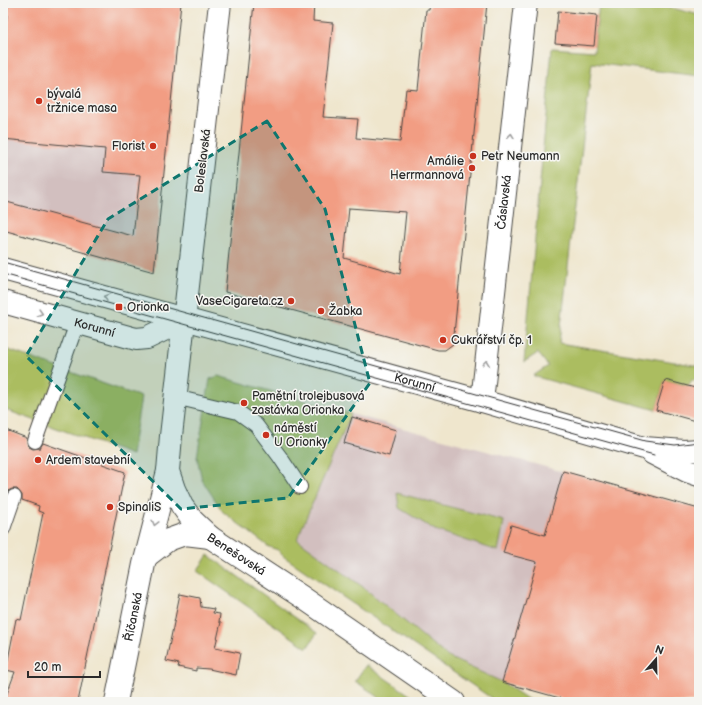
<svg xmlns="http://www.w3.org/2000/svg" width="702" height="705" font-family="'Balsamiq Sans',sans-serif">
  <rect width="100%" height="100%" fill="#f6f6f2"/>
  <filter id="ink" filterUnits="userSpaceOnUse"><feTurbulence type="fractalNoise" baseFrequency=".025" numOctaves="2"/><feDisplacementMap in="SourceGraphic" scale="8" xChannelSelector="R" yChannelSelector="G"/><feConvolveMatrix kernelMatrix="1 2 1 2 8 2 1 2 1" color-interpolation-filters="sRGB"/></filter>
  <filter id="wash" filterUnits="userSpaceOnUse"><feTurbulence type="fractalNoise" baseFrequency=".012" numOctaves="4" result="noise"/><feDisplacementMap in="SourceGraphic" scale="16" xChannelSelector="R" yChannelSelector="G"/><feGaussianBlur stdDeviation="0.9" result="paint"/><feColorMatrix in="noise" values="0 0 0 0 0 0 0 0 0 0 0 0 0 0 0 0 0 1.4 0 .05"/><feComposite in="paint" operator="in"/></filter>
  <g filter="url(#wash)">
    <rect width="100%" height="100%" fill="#efe6cd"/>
    <g fill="#d2bfbf">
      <polygon points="8,3 181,3 154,272 3,230 3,59"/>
      <polygon points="351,414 699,509 699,702 574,702 502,682 448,657 363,587 297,539"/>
    </g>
    <g fill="#abbd61" stroke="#6b7446">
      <polygon points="3,3 8,3 3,59"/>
      <polygon points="599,3 653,3 699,15 699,76 592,63 559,343 699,366 699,382 692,380 689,386 665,380 656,410 533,376 548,366 538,353 524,362 552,48 594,51"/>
      <polygon points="3,348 141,397 132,455 3,409"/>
      <polygon points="218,376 351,414 297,539 363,587 448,657 502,682 532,702 497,702 283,556 278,550 269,547 223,512 202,480 197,457 210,379"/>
      <polygon points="397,493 504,521 498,551 435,530 399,508"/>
      <polygon points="208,555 317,633 307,648 197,571"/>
      <polygon points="366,665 420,702 386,702 355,681"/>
    </g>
    <g id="blocks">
      <g fill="#f29d83" fill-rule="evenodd">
        <polygon points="8,3 181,3 154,272 3,230 3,201 133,236 140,175 103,172 105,149 3,139 3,62"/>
        <path d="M 254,3 L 314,3 L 313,21 L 333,23 L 323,117 L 358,119 L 356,138 L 400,142 L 406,89 L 418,90 L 426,10 L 429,10 L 430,3 L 487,3 L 453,344 L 445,350 L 438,350 L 225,292 ZM 349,208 L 406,212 L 400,274 L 344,258 Z"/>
        <polygon points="558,11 597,15 594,46 555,43"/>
        <polygon points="665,380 699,389 699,422 656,410"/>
        <polygon points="352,417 396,430 389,456 344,443"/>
        <polygon points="3,429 27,438 27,443 29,447 33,449 40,448 43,443 125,472 78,702 4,702 15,672 6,670 16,619 21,620 43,513 38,511 39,506 22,500 22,495 17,489 12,489 8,491 6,494 3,493"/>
        <polygon points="563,471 699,509 699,702 574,702 502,682 537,562 503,553 511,525 545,535"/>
        <polygon points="180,594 200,598 201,607 214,609 213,613 220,614 219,622 221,622 215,648 240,653 236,675 209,669 196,668 196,671 178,667 179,664 166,661"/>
      </g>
    </g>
  </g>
  <g filter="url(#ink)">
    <use href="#blocks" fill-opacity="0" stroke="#484743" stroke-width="1"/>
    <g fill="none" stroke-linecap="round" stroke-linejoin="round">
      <defs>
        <g id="service">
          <polyline points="175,397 238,412 256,425 280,457 300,487"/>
          <polyline points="35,441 77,323"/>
          <polyline points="3,529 14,497"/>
        </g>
        <g id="minor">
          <path id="s1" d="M 482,401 L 526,3"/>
          <polyline points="147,556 168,540 185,534 210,537"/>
          <path id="s2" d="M 116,702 L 144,564 L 168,471"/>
        </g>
        <g id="tertiary">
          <path id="s3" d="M 220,3 L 171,436 L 168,471 L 174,489 L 182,506 L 193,521 L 210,537 L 302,597 L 454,702"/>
          <path id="s4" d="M 3,269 L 482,401 L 644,448 L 684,451 L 699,450"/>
          <path id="s5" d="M 3,302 L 136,339 L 147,338 L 184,320"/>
          <polyline points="652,453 687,471 699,475"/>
        </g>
      </defs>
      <use href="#service" stroke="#484743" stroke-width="16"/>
      <use href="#minor" stroke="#484743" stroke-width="24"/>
      <use href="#tertiary" stroke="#484743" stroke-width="24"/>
      <use href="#service" stroke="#fff" stroke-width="14"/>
      <use href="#minor" stroke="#fff" stroke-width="22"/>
      <use href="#tertiary" stroke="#fff" stroke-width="22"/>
      <g stroke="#2b2b2b" stroke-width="1">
        <polyline points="3,262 645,441 675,445 699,442"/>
        <polyline points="3,274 654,455"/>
      </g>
    </g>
    <defs><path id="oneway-chevron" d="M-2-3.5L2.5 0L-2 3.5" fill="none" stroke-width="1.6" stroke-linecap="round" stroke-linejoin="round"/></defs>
    <g stroke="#a0a0a0">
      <use href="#oneway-chevron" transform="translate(511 136) rotate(-84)"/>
      <use href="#oneway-chevron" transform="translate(106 297) rotate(-164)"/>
      <use href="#oneway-chevron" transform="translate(40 313) rotate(16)"/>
      <use href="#oneway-chevron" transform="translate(486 363) rotate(-84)"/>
      <use href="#oneway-chevron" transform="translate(155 523) rotate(104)"/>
    </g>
  </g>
  <path fill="#0f766e" fill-opacity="0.2" stroke="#0f766e" stroke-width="3" stroke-dasharray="8 5" stroke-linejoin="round" d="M 267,121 L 325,209 L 370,383 L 288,498 L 181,509 L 26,356 L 108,219 Z"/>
  <g fill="#c8321e" stroke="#f6f6f2" stroke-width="1.5">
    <circle cx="39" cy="101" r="4"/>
    <circle cx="153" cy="146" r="4"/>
    <circle cx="473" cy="156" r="4"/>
    <circle cx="472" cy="168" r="4"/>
    <circle cx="291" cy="301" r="4"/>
    <rect x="115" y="303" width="8" height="8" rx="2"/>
    <circle cx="321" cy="311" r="4"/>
    <circle cx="443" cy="340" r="4"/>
    <circle cx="244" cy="403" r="4"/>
    <circle cx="266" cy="435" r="4"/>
    <circle cx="38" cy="460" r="4"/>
    <circle cx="110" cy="507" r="4"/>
  </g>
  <g text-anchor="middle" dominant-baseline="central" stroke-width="3" stroke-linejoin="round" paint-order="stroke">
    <g font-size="12" fill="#2b2b2b" stroke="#f6f6f2" text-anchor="start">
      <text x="47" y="94">bývalá<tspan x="47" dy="14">tržnice masa</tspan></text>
      <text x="145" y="146" text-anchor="end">Florist</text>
      <text x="481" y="156">Petr Neumann</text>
      <text x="464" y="161" text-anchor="end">Amálie<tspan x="464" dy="14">Herrmannová</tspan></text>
      <text x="283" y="301" text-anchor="end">VaseCigareta.cz</text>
      <text x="127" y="307">Orionka</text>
      <text x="329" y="311">Žabka</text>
      <text x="451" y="340">Cukrářství čp. 1</text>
      <text x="252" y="396">Pamětní trolejbusová<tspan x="252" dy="14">zastávka Orionka</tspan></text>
      <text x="274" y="428">náměstí<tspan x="274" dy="14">U Orionky</tspan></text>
      <text x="46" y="460">Ardem stavební</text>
      <text x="118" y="507">SpinaliS</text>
    </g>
    <g font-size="12" fill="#2b2b2b" stroke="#f6f6f2">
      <text transform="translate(203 161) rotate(-83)">Boleslavská</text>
      <text stroke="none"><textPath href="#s1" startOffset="200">Čáslavská</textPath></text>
      <text stroke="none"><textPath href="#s5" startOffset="95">Korunní</textPath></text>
      <text stroke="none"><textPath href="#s4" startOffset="427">Korunní</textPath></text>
      <text stroke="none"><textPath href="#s3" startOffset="582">Benešovská</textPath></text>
      <text stroke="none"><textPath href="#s2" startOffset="87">Říčanská</textPath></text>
    </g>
  </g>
  <rect width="702" height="705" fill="none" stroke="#f6f6f2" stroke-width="16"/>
  <g transform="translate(656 659) rotate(20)" stroke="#f6f6f2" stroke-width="3" paint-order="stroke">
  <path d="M0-3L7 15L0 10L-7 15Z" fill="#2b2b2b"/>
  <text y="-6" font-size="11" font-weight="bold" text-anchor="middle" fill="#2b2b2b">N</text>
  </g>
  <path d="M28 671v6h72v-6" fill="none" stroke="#2b2b2b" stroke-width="2"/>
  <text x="34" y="671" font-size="12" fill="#2b2b2b" stroke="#f6f6f2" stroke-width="3" paint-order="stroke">20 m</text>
</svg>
